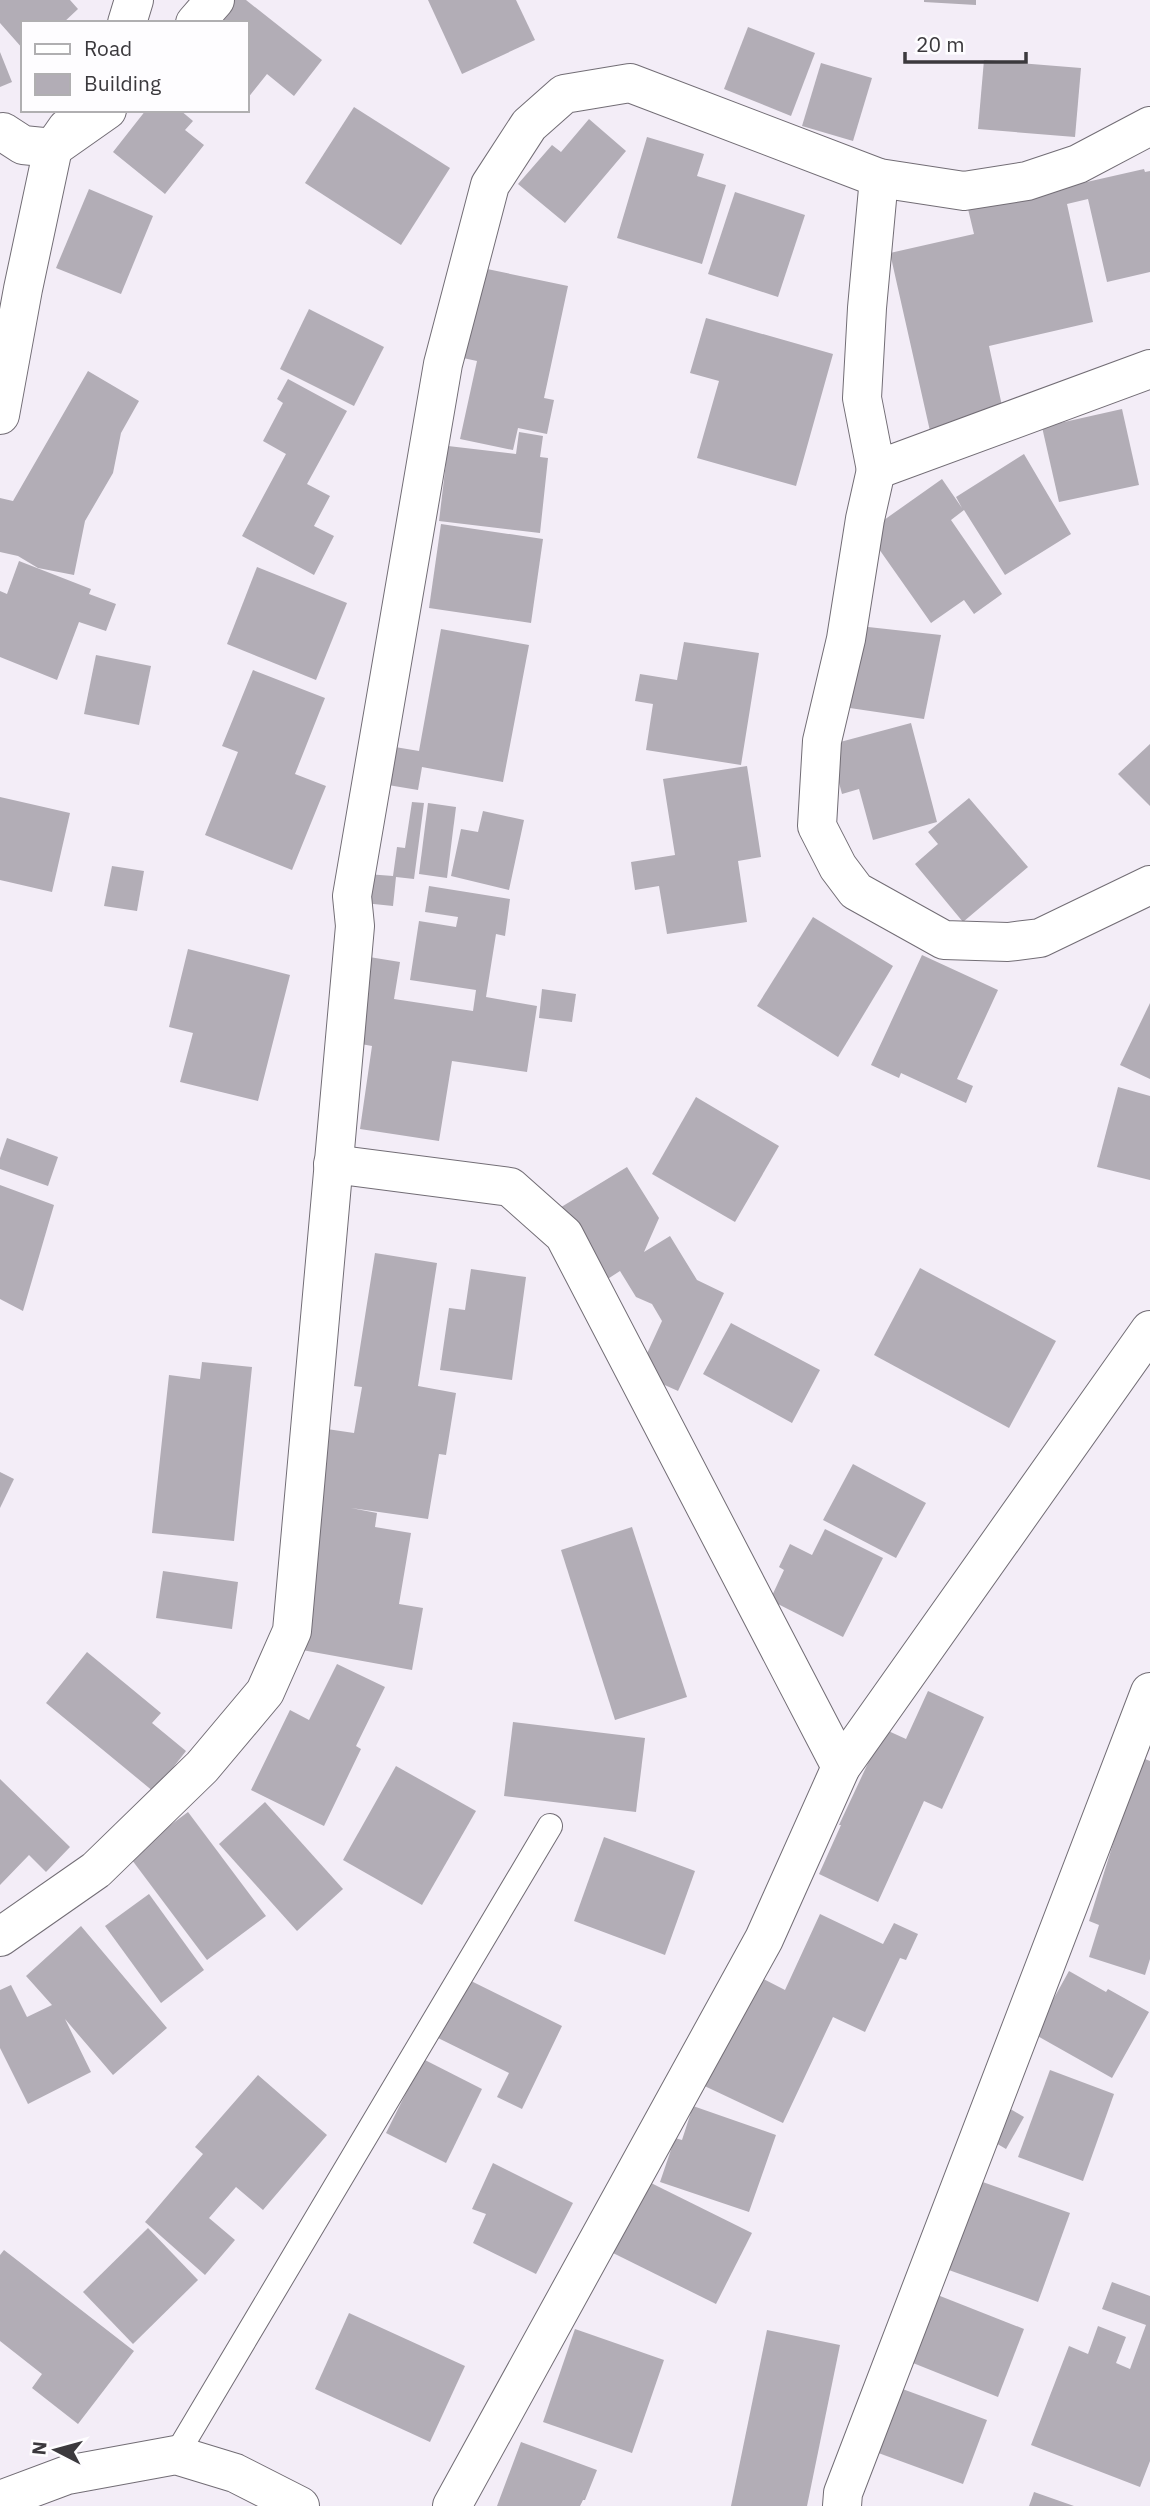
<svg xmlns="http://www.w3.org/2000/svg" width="1150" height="2506" font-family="'IBM Plex Sans',sans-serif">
  <rect width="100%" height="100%" fill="#f3edf7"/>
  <g fill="#b2adb6">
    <polygon points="0,0 70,0 78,9 63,23 23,23 23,49 0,23"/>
    <polygon points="226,0 246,0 322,60 294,96 267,74 247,99 247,23 209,23"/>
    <polygon points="428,0 516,0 535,40 462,74"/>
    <polygon points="924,0 976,0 976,5 924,2"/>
    <polygon points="748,27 815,53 791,116 724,89"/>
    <polygon points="0,52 12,82 0,87"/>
    <polygon points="984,60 1081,68 1075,137 978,129"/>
    <polygon points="821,63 872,78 853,141 802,126"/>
    <polygon points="354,107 450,168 401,245 305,183"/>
    <polygon points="146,110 180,110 193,121 185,130 204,145 165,194 113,152"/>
    <polygon points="589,119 626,151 565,223 518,184 552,145 561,152"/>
    <polygon points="647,137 704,154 697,176 726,185 702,264 617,238"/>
    <polygon points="1144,169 1145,172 1150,171 1150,272 1107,282 1088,199 1067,204 1093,322 989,346 1004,415 930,431 890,253 974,234 968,209"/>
    <polygon points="89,189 153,216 121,294 56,268"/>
    <polygon points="735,192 805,215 778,297 708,274"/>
    <polygon points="468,265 568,286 544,398 554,400 547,434 518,428 513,450 460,439 477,361 449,355"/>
    <polygon points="309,309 384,347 354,406 280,369"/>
    <polygon points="706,318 833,354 796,486 697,458 719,381 690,373"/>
    <polygon points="88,371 139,401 121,433 113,473 85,521 74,575 38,568 18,556 0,552 0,498 13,501"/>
    <polygon points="288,379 347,411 307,484 330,496 314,526 334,536 314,575 242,536 286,454 263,441 283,403 277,399"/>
    <polygon points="1122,409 1139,485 1059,502 1042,427"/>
    <polygon points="519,432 543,436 540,457 548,458 540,533 439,521 448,446 516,454"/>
    <polygon points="1024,454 1071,534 1005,575 964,510 951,520 1002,594 974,614 964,600 931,623 867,532 942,479 962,508 956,497"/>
    <polygon points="441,524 543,539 531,623 429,608"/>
    <polygon points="19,561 91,589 89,594 116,604 106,631 79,622 57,680 0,657 0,591 7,594"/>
    <polygon points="257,567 347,603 316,680 227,644"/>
    <polygon points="859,626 941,635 924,719 843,707"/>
    <polygon points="441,629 529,645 503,782 422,767 418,790 376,783 383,745 419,751"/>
    <polygon points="684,642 759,653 741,765 646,750 653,704 635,701 640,674 677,680"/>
    <polygon points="96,655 151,666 139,725 84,714"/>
    <polygon points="253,670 325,698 295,774 326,786 292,870 205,835 238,752 222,746"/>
    <polygon points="911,723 937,822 873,840 859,789 842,794 829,745"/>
    <polygon points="1150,744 1150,806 1118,774"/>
    <polygon points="747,766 761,857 738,861 747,922 667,934 659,886 635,890 631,862 675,855 663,779"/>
    <polygon points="0,797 70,813 52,892 0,880"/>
    <polygon points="969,798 1028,867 963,922 915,864 938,844 928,832"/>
    <polygon points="412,802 424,803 414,879 396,877 393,906 364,903 367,874 393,876 397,847 405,848"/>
    <polygon points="428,803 456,807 447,878 419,874"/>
    <polygon points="483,811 524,820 509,890 451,876 461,829 478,832"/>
    <polygon points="112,866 144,871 137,911 104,906"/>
    <polygon points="429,886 510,899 505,936 496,934 486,997 537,1006 527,1072 452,1061 439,1141 360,1129 372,1046 350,1042 363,956 400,962 394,999 473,1011 476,990 410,980 419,921 456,927 458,917 425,912"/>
    <polygon points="813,917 893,966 838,1057 757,1006"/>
    <polygon points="188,949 290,975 258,1101 180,1082 193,1033 169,1027"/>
    <polygon points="922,955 998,990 957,1079 973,1086 966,1103 901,1073 899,1078 871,1065"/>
    <polygon points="542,989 576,994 572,1022 539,1018"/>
    <polygon points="1150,1003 1150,1079 1120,1065"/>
    <polygon points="1118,1087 1150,1096 1150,1180 1097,1167"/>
    <polygon points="696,1097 779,1146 735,1222 652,1174"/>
    <polygon points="7,1138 58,1157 48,1186 0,1169 0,1158"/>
    <polygon points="627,1167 659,1218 644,1252 670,1236 697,1280 724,1293 678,1391 638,1373 662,1321 652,1304 636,1297 620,1271 603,1282 558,1209"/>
    <polygon points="0,1185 54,1205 23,1311 0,1299"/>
    <polygon points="375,1253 437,1263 418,1386 456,1393 446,1455 439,1454 428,1519 351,1508 377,1513 375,1527 411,1533 399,1604 423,1608 412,1670 291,1648 327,1429 354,1433 362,1387 354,1386"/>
    <polygon points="920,1268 1056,1341 1009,1428 874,1355"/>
    <polygon points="471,1269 526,1277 512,1380 440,1370 449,1308 465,1310"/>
    <polygon points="731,1323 820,1370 792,1423 703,1374"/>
    <polygon points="202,1362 252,1367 234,1541 152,1533 169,1375 200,1379"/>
    <polygon points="853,1464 926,1503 896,1558 823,1520"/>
    <polygon points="0,1472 14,1479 0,1508"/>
    <polygon points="632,1527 687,1697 615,1720 561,1550"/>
    <polygon points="825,1529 883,1558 843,1637 770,1600 784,1570 779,1567 790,1544 812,1555"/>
    <polygon points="163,1571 238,1582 232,1629 156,1618"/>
    <polygon points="87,1652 161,1713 152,1723 186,1751 154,1792 46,1703"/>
    <polygon points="337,1664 385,1687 356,1746 361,1749 324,1826 251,1790 290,1710 309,1720"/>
    <polygon points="928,1691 984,1717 942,1809 924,1801 878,1902 819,1874 841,1825 839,1825 884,1729 906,1739"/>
    <polygon points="513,1722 645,1738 636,1812 504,1796"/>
    <polygon points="1140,1757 1150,1761 1150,1959 1145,1975 1089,1957 1099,1925 1089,1921"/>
    <polygon points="396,1766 476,1811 422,1905 343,1860"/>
    <polygon points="0,1779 70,1847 46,1872 29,1855 0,1885"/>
    <polygon points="265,1802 343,1889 297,1931 219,1844"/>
    <polygon points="188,1812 266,1916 207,1960 129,1856"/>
    <polygon points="604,1837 695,1871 665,1955 574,1921"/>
    <polygon points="149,1894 204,1970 161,2003 105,1926"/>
    <polygon points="820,1914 883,1944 894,1923 918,1934 906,1960 900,1958 865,2032 833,2017 783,2123 696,2082 748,1971 785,1990"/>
    <polygon points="81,1926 167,2028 113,2075 65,2019 91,2072 28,2104 0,2048 0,1990 11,1985 27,2017 52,2005 26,1976"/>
    <polygon points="1069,1971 1106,1992 1108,1989 1149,2012 1112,2078 1034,2034"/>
    <polygon points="463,1977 562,2026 522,2109 497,2097 509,2073 434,2036"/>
    <polygon points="423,2059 482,2089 446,2163 386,2133"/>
    <polygon points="1050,2070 1114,2094 1083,2181 1018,2157"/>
    <polygon points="258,2075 327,2135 263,2210 236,2187 209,2218 235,2240 205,2275 145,2222 203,2154 195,2147"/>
    <polygon points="693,2106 776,2135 749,2212 660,2182 675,2138 682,2140"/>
    <polygon points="1007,2107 1024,2117 1006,2149 989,2139"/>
    <polygon points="493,2163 573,2203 536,2274 473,2243 486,2214 472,2209"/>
    <polygon points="977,2180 1070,2213 1038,2302 946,2269"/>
    <polygon points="649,2182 752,2233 716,2304 613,2253"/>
    <polygon points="148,2228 198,2280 133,2344 83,2292"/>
    <polygon points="4,2250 134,2351 78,2424 32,2388 42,2374 0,2341 0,2255"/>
    <polygon points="1112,2282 1150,2296 1150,2461 1140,2487 1031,2445 1069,2346 1088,2354 1098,2326 1126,2337 1116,2363 1130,2369 1146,2325 1102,2309"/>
    <polygon points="935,2294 1024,2329 998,2397 908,2361"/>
    <polygon points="349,2313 465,2366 430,2442 315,2389"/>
    <polygon points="575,2329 664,2360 632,2453 543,2422"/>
    <polygon points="767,2330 840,2345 807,2506 731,2506"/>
    <polygon points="897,2387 987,2420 963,2484 873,2451"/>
    <polygon points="521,2442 597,2470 585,2500 583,2500 580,2506 497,2506"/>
    <polygon points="1034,2492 1074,2506 1029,2506"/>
  </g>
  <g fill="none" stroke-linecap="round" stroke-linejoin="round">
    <defs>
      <polyline id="lane" points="176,2455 550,1826"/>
      <g id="street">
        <polyline points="127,23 134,0"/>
        <polyline points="195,23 215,0"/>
        <polyline points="0,133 3,132 23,145 53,148 67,128"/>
        <polyline points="879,178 867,308 862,398 876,470 1150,369"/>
        <polyline points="0,415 23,289 53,148 107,110"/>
        <polyline points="876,470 865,519 846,639 822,741 817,826 838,867 856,891 944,940 1008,942 1040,938 1150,885"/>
        <polyline points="333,1164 510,1187 564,1235 841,1767"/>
        <polyline points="0,1937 96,1870 202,1767 265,1692 292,1631 355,926 352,896 443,364 490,185 529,125 564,94 630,83 879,178 964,191 1027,181 1078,164 1150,126"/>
        <polyline points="0,2500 67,2475 176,2455 235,2473 300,2506"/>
        <polyline points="452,2506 764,1939 841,1767 1150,1330"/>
        <polyline points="842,2506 843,2493 1150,1692"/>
      </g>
    </defs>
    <use href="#lane" stroke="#726d75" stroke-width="26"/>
    <use href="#street" stroke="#726d75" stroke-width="40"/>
    <use href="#lane" stroke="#fff" stroke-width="24"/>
    <use href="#street" stroke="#fff" stroke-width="38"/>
  </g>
  <rect x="21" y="21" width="228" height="91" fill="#fefdff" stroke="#b0afb1" stroke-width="2"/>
  <rect x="35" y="44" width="35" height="10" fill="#ffffff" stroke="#b0afb1" stroke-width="2"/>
  <text x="84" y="56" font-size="21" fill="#3b393d">Road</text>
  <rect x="35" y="74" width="35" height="21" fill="#b2adb6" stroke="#b0afb1" stroke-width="2"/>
  <text x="84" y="91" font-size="21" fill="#3b393d">Building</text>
  <g transform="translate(56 2450) rotate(276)" stroke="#fefdff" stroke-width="5" paint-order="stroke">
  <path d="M0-5L12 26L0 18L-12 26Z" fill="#3b393d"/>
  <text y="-10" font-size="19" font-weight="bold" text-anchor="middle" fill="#3b393d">N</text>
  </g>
  <path d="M905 52v10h121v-10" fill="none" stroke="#3b393d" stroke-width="3.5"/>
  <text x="916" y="52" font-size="21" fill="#3b393d" stroke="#fefdff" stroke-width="5" paint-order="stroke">20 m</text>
</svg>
